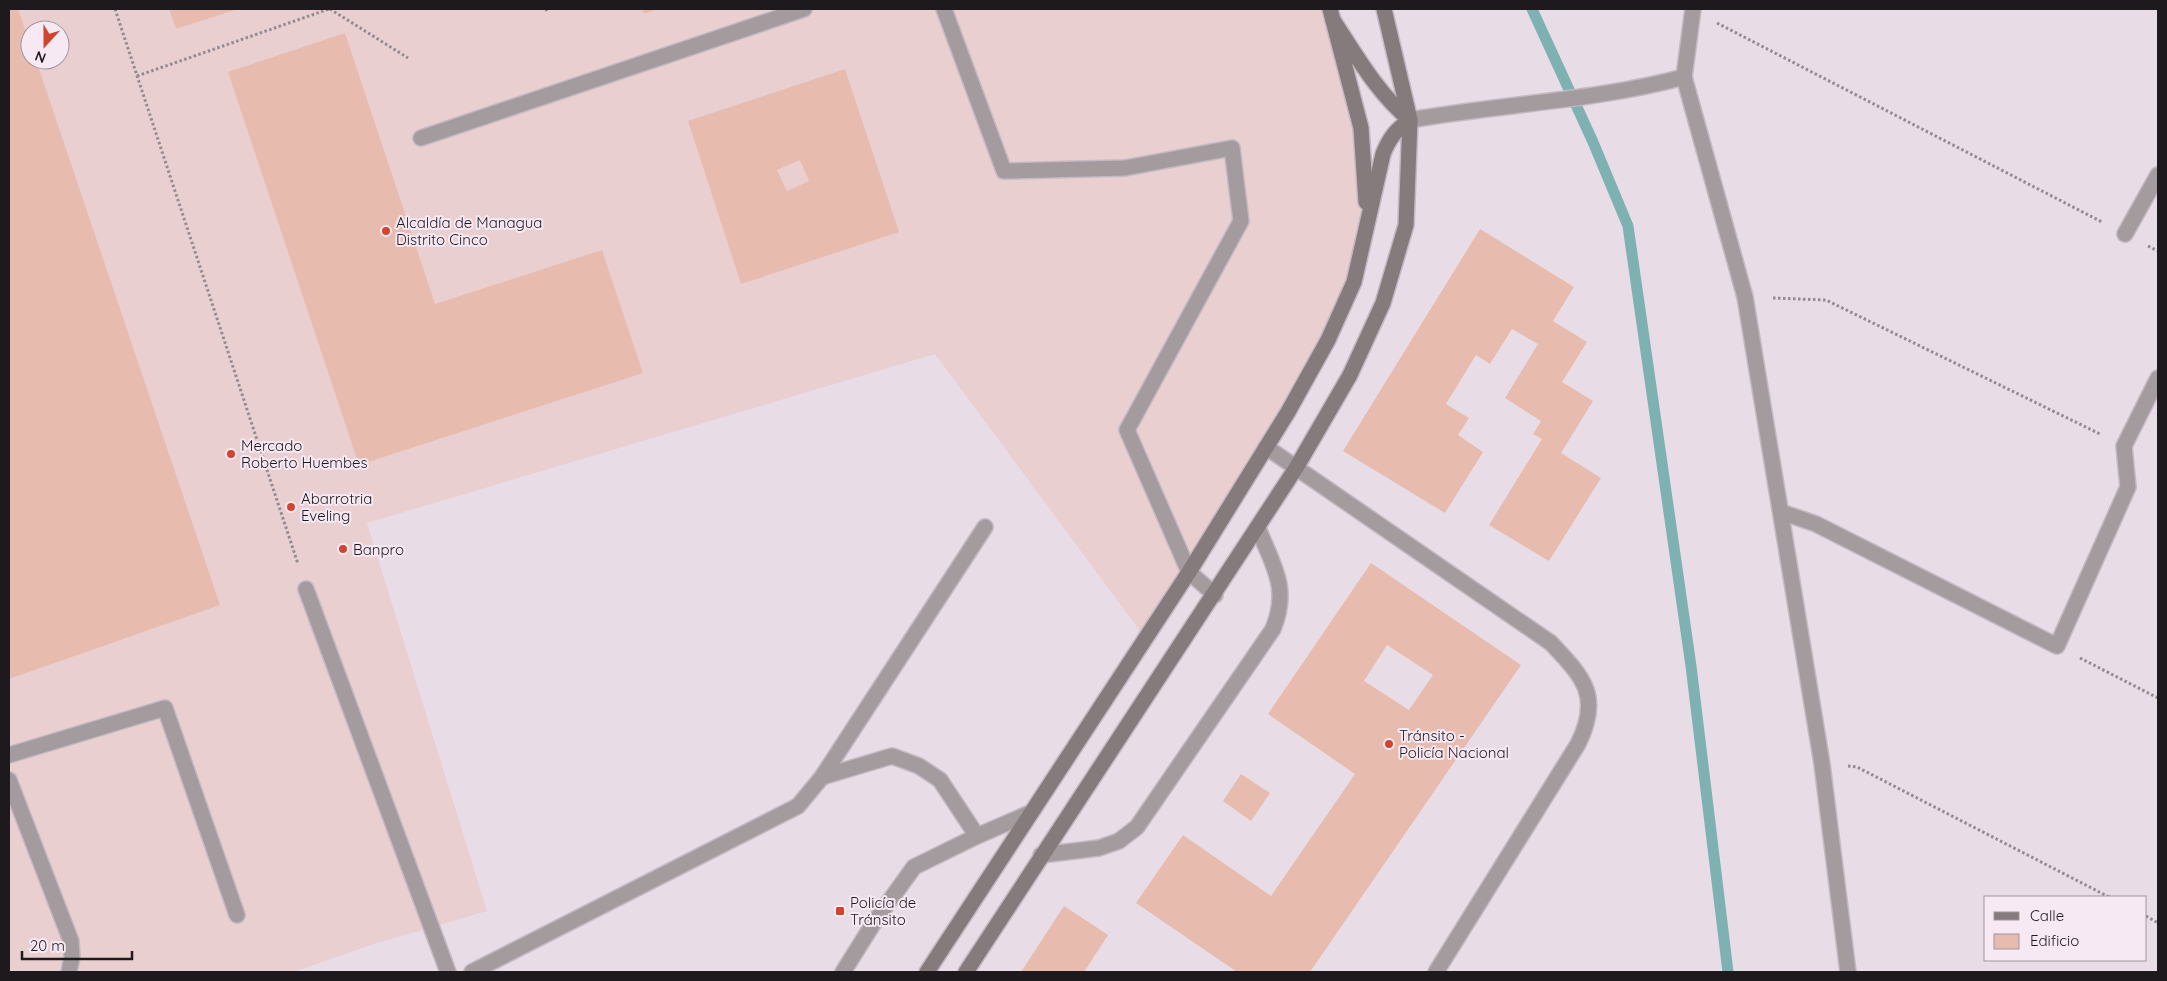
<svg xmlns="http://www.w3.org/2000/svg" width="2167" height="981" font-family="Quicksand,sans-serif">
  <rect width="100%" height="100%" fill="#e8dce7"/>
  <path fill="#eacfd1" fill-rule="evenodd" d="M 9,9 L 1327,9 L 1361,128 L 1367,221 L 1328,340 L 1146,639 L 935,354 L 367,523 L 487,911 L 374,944 L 294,972 L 9,972 ZM 30,30 L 60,30 L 60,60 L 30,60 Z"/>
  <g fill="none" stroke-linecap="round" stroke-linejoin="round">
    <polyline stroke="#7eb1b2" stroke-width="11" points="1532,9 1593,142 1628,226 1691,666 1728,972"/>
  </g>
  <g fill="#e7bcaf" fill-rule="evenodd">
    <polygon points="9,9 18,9 30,44 30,60 36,60 220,605 9,679"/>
    <polygon points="169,9 238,9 176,29"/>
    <polygon points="642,9 658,9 644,14"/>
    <polygon points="345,33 435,304 602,250 643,373 359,465 228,72"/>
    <path d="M 845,69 L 899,232 L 741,284 L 688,121 ZM 800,160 L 809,181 L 787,191 L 777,170 Z"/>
    <polygon points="1480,229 1574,287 1553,321 1587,342 1562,382 1593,401 1561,453 1601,478 1549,561 1489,525 1542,439 1533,434 1541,421 1505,398 1538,344 1512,329 1490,364 1476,355 1446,404 1469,418 1458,435 1483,452 1445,513 1343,451"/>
    <path d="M 1371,563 L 1521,665 L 1310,972 L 1237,972 L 1136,903 L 1183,835 L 1271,896 L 1355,774 L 1268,714 ZM 1387,645 L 1433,675 L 1409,710 L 1364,681 Z"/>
    <polygon points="1241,774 1270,793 1251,821 1223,801"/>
    <polygon points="1064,906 1108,935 1084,972 1021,972"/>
  </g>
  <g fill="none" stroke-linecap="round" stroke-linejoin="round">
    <defs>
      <g id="service">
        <polyline points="944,9 1004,171 1125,168 1232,148 1241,221 1127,430 1189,572 1215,595"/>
        <polyline points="421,138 804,9"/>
        <path d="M 1266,447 L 1551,643 C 1583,677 1602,696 1578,744 L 1436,972"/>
        <polyline points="9,755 165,708 237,915"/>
        <polyline points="822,777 892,756 919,766 940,780 977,836"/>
        <polyline points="9,780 71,941 72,957 69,972"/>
        <path d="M 1041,855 L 1099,848 L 1119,841 L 1137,827 L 1273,629 C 1290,588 1273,566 1258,528"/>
        <polyline points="472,972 798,806 822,777 985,527"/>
        <polyline points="843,972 875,921 914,867 977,836 1030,813"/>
      </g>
      <g id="minor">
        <polyline points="1693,9 1684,77 1745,297 1822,764 1848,972"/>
        <path d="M 1410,120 C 1501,104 1595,101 1684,77"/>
        <polyline points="2125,234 2158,175"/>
        <polyline points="1781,512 1816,524 2057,646 2128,487 2124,446 2158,378"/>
        <polyline points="306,589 448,972"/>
      </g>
      <g id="secondary">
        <polyline points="1330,9 1361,128 1366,202"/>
        <path d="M 927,972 L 1189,572 L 1288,412 L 1328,340 L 1354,282 L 1383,154 C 1389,139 1396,129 1410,120 C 1377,93 1356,55 1333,20"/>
        <polyline points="966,972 1296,468 1350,375 1383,303 1406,225 1410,120 1384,9"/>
      </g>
    </defs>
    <use href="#service" stroke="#c4b9c3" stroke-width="18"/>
    <use href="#minor" stroke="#c4b9c3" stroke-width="18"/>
    <use href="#secondary" stroke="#c4b9c3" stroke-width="18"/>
    <g stroke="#938a92" stroke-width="3" stroke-dasharray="2.5 2.5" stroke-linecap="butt">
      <polyline points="115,9 298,564"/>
      <polyline points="330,9 408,58"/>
      <polyline points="546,9 547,11"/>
      <polyline points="1717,23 2102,222"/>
      <polyline points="137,76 329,9"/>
      <polyline points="2148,246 2158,251"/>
      <polyline points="1773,298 1826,300 2100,434"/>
      <polyline points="2080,658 2158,698"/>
      <polyline points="1848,766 1857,767 2109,897"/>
      <polyline points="2146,916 2158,923"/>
    </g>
    <use href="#service" stroke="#a39b9d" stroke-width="15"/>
    <use href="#minor" stroke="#a39b9d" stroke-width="15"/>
    <use href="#secondary" stroke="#857a7c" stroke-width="15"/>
  </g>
  <g fill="#d14530" stroke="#f6e9f4" stroke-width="2">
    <circle cx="386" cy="231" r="5"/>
    <circle cx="231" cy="454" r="5"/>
    <circle cx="291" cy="507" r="5"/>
    <circle cx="343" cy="549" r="5"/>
    <circle cx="1389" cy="744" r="5"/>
    <rect x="835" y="906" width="10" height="10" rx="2.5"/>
  </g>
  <g text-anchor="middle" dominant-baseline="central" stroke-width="4" stroke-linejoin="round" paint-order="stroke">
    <g font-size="15" fill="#1e191d" stroke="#f6e9f4" text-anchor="start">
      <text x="396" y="222">Alcaldía de Managua<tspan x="396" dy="17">Distrito Cinco</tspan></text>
      <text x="241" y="445">Mercado<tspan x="241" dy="17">Roberto Huembes</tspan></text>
      <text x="301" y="498">Abarrotria<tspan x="301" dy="17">Eveling</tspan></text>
      <text x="353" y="549">Banpro</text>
      <text x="1399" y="735">Tránsito -<tspan x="1399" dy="17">Policía Nacional</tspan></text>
      <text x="850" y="902">Policía de<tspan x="850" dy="17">Tránsito</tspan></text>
    </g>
  </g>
  <rect width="2167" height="981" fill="none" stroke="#1e191d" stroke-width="20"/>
  <rect x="1984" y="896" width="162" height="65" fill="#f6e9f4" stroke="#a0969e"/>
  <rect x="1994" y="912" width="25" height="8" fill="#857a7c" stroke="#a0969e"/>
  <text x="2030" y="921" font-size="15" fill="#1e191d">Calle</text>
  <rect x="1994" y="934" width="25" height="15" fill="#e7bcaf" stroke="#a0969e"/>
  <text x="2030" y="946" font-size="15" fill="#1e191d">Edificio</text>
  <g transform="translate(45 45) rotate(201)"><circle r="24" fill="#f6e9f4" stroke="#a0969e"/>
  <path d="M0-4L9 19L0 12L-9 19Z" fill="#d14530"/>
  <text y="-8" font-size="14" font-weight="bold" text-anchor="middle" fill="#1e191d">N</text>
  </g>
  <path d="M22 951v8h110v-8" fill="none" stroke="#1e191d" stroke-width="2.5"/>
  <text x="30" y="951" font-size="15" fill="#1e191d" stroke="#f6e9f4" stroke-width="4" paint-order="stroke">20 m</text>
</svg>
